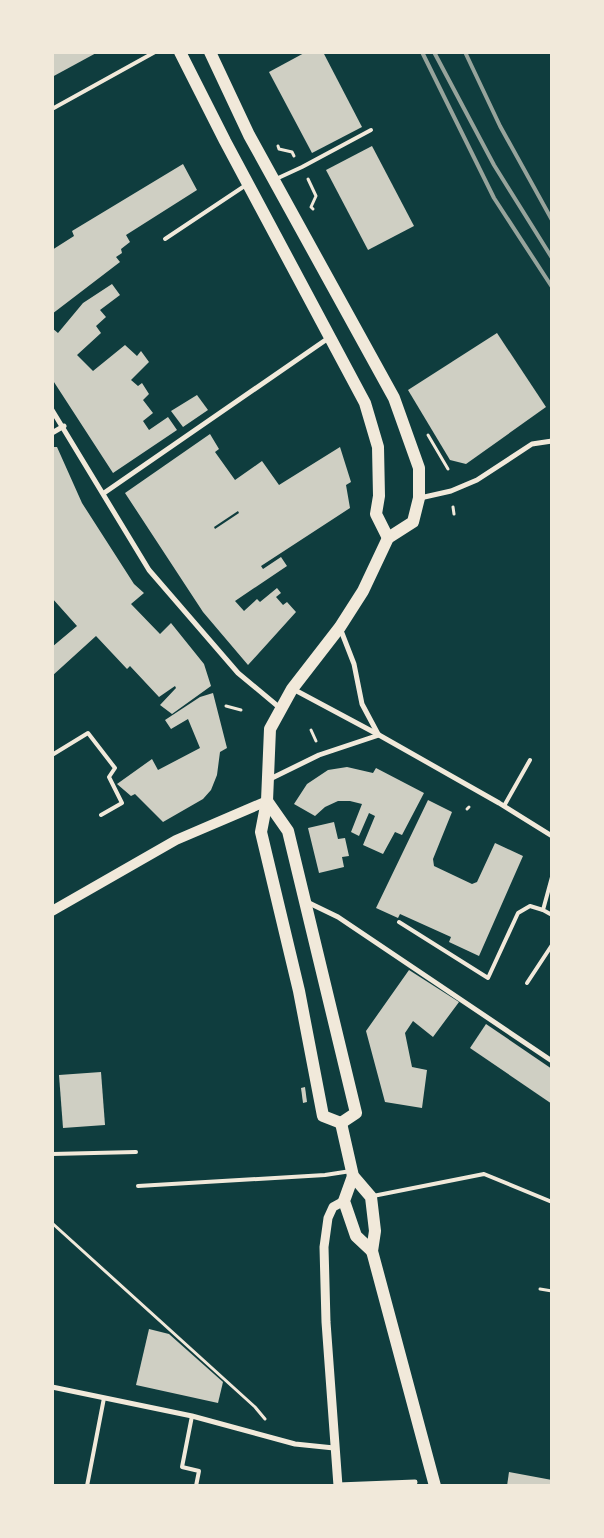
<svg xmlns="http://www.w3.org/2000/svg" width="604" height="1538" font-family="Georgia,serif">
  <rect width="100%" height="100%" fill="#0f3d3e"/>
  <g fill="#cfcfc3" fill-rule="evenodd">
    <polygon points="52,52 98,52 52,77"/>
    <polygon points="306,52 323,52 362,127 312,153 269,72"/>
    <polygon points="372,146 414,226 368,250 326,170"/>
    <polygon points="183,164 197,190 126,235 130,242 121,249 122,253 116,257 120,262 52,314 52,250 74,236 72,231"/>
    <polygon points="112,284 120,295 100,310 106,317 96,326 101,333 77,355 93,371 125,345 137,356 141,351 149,362 131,380 138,386 142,383 149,394 143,400 153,413 143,421 149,430 168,417 177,430 113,473 52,379 52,328 58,333 83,303"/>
    <polygon points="497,333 546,407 466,464 450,460 408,390"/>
    <polygon points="197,395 208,410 183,427 171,411"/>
    <path d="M 210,434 L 219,449 L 215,452 L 235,480 L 262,461 L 279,485 L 340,447 L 351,482 L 346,485 L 350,508 L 261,566 L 263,569 L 281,557 L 287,566 L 235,601 L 244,611 L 257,599 L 260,602 L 277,588 L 281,593 L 276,597 L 283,605 L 287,602 L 296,612 L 248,665 L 203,612 L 125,493 ZM 238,511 L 239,513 L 215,529 L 214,527 Z"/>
    <polygon points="52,447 57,447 82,503 134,584 144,593 131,604 160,634 171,623 204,664 211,686 172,714 160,705 176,688 175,686 159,697 130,666 127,669 96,636 52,676 52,647 77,626 52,598"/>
    <polygon points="213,693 227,748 220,752 217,775 211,790 203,799 163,822 135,794 131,796 117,784 152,759 158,770 200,748 188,719 171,729 165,720 200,697"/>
    <polygon points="347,767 373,773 376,768 424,793 402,835 395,832 383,854 363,845 375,816 369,813 359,836 351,832 362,804 350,801 338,801 325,807 315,816 294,804 307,784 328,770"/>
    <polygon points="428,800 452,812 433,859 434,866 472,884 477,882 495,843 523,856 479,956 449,942 451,937 400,914 398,918 376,908"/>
    <polygon points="334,822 338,839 345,838 349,856 342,857 344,867 319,873 308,828"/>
    <polygon points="409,970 459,1002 433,1037 413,1021 405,1033 412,1067 427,1070 422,1108 385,1102 366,1031"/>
    <polygon points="486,1024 552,1069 552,1104 470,1048"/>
    <polygon points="101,1072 105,1125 63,1128 59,1075"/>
    <polygon points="305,1087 307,1102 303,1103 301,1088"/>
    <polygon points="149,1329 169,1334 223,1382 218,1403 136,1385"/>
    <polygon points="509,1472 552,1480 552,1486 507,1486"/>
  </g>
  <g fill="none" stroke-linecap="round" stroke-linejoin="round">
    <g stroke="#f1e9da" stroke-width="3">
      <polyline points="278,146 279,149 292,152 294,156"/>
      <polyline points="308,179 316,196 311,207 313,209"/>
      <polyline points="428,435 448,469"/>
      <polyline points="453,507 454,514"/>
      <polyline points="226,706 241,710"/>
      <polyline points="311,730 316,741"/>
      <polyline points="467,809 469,807"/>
      <polyline points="52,1223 255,1407 265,1419"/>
      <polyline points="540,1289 552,1291"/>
    </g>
    <g stroke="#f1e9da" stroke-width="4">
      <polyline points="52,109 155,52"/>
      <polyline points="276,179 302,167 371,130"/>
      <polyline points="165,239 246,185"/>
      <polyline points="52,755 88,733 115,768 109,777 122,803 101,815"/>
      <polyline points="504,806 530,760"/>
      <polyline points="552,877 543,910 552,915"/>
      <polyline points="399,922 488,978 518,913 530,906 543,910"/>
      <polyline points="527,983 552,945"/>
      <polyline points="52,1154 136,1152"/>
      <polyline points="138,1186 325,1175 351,1171"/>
      <polyline points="373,1196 484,1174 552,1202"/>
      <polyline points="192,1416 182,1467 199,1471 196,1486"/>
      <polyline points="87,1486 104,1398"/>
    </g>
    <g stroke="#f1e9da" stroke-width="5">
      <polyline points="52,410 149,570 238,673 280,708"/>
      <polyline points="52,433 64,426"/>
      <polyline points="104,493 330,337"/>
      <polyline points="420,498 451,491 477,480 532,444 552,441"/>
      <polyline points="340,628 354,664 362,704 378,734"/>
      <polyline points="293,689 379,735 499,803 552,836"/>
      <polyline points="268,780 319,755 379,735"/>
      <polyline points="307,902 338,917 552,1061"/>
      <polyline points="52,1387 192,1416 295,1444 334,1448"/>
      <polyline points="338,1485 415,1482"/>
    </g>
    <polyline stroke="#f1e9da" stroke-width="9" points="338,1486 326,1322 324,1247 328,1218 333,1207 344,1201"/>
    <polyline stroke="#f1e9da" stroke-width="10" points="52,911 176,840 267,801"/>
    <g stroke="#f1e9da" stroke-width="12">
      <polyline points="180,52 225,141 365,403 378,447 379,496 376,514 388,538"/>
      <polyline points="210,52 249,135 394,398 419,468 419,498 413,522 388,538 363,591 340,627 292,689 270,729 267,801 261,832 299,991 323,1116 341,1123"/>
      <polyline points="267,801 288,831 356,1113 341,1123"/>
      <polyline points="341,1123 353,1176 371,1197 375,1231 372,1251 435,1486"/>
      <polyline points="353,1176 344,1201 356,1236 372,1251"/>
    </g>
    <g stroke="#97a49c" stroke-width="4">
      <polyline points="422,52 494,198 552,287"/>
      <polyline points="434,52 494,165 552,258"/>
      <polyline points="465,52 500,126 552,220"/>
    </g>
  </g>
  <rect width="604" height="1538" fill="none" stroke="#f1e9da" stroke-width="108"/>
</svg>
